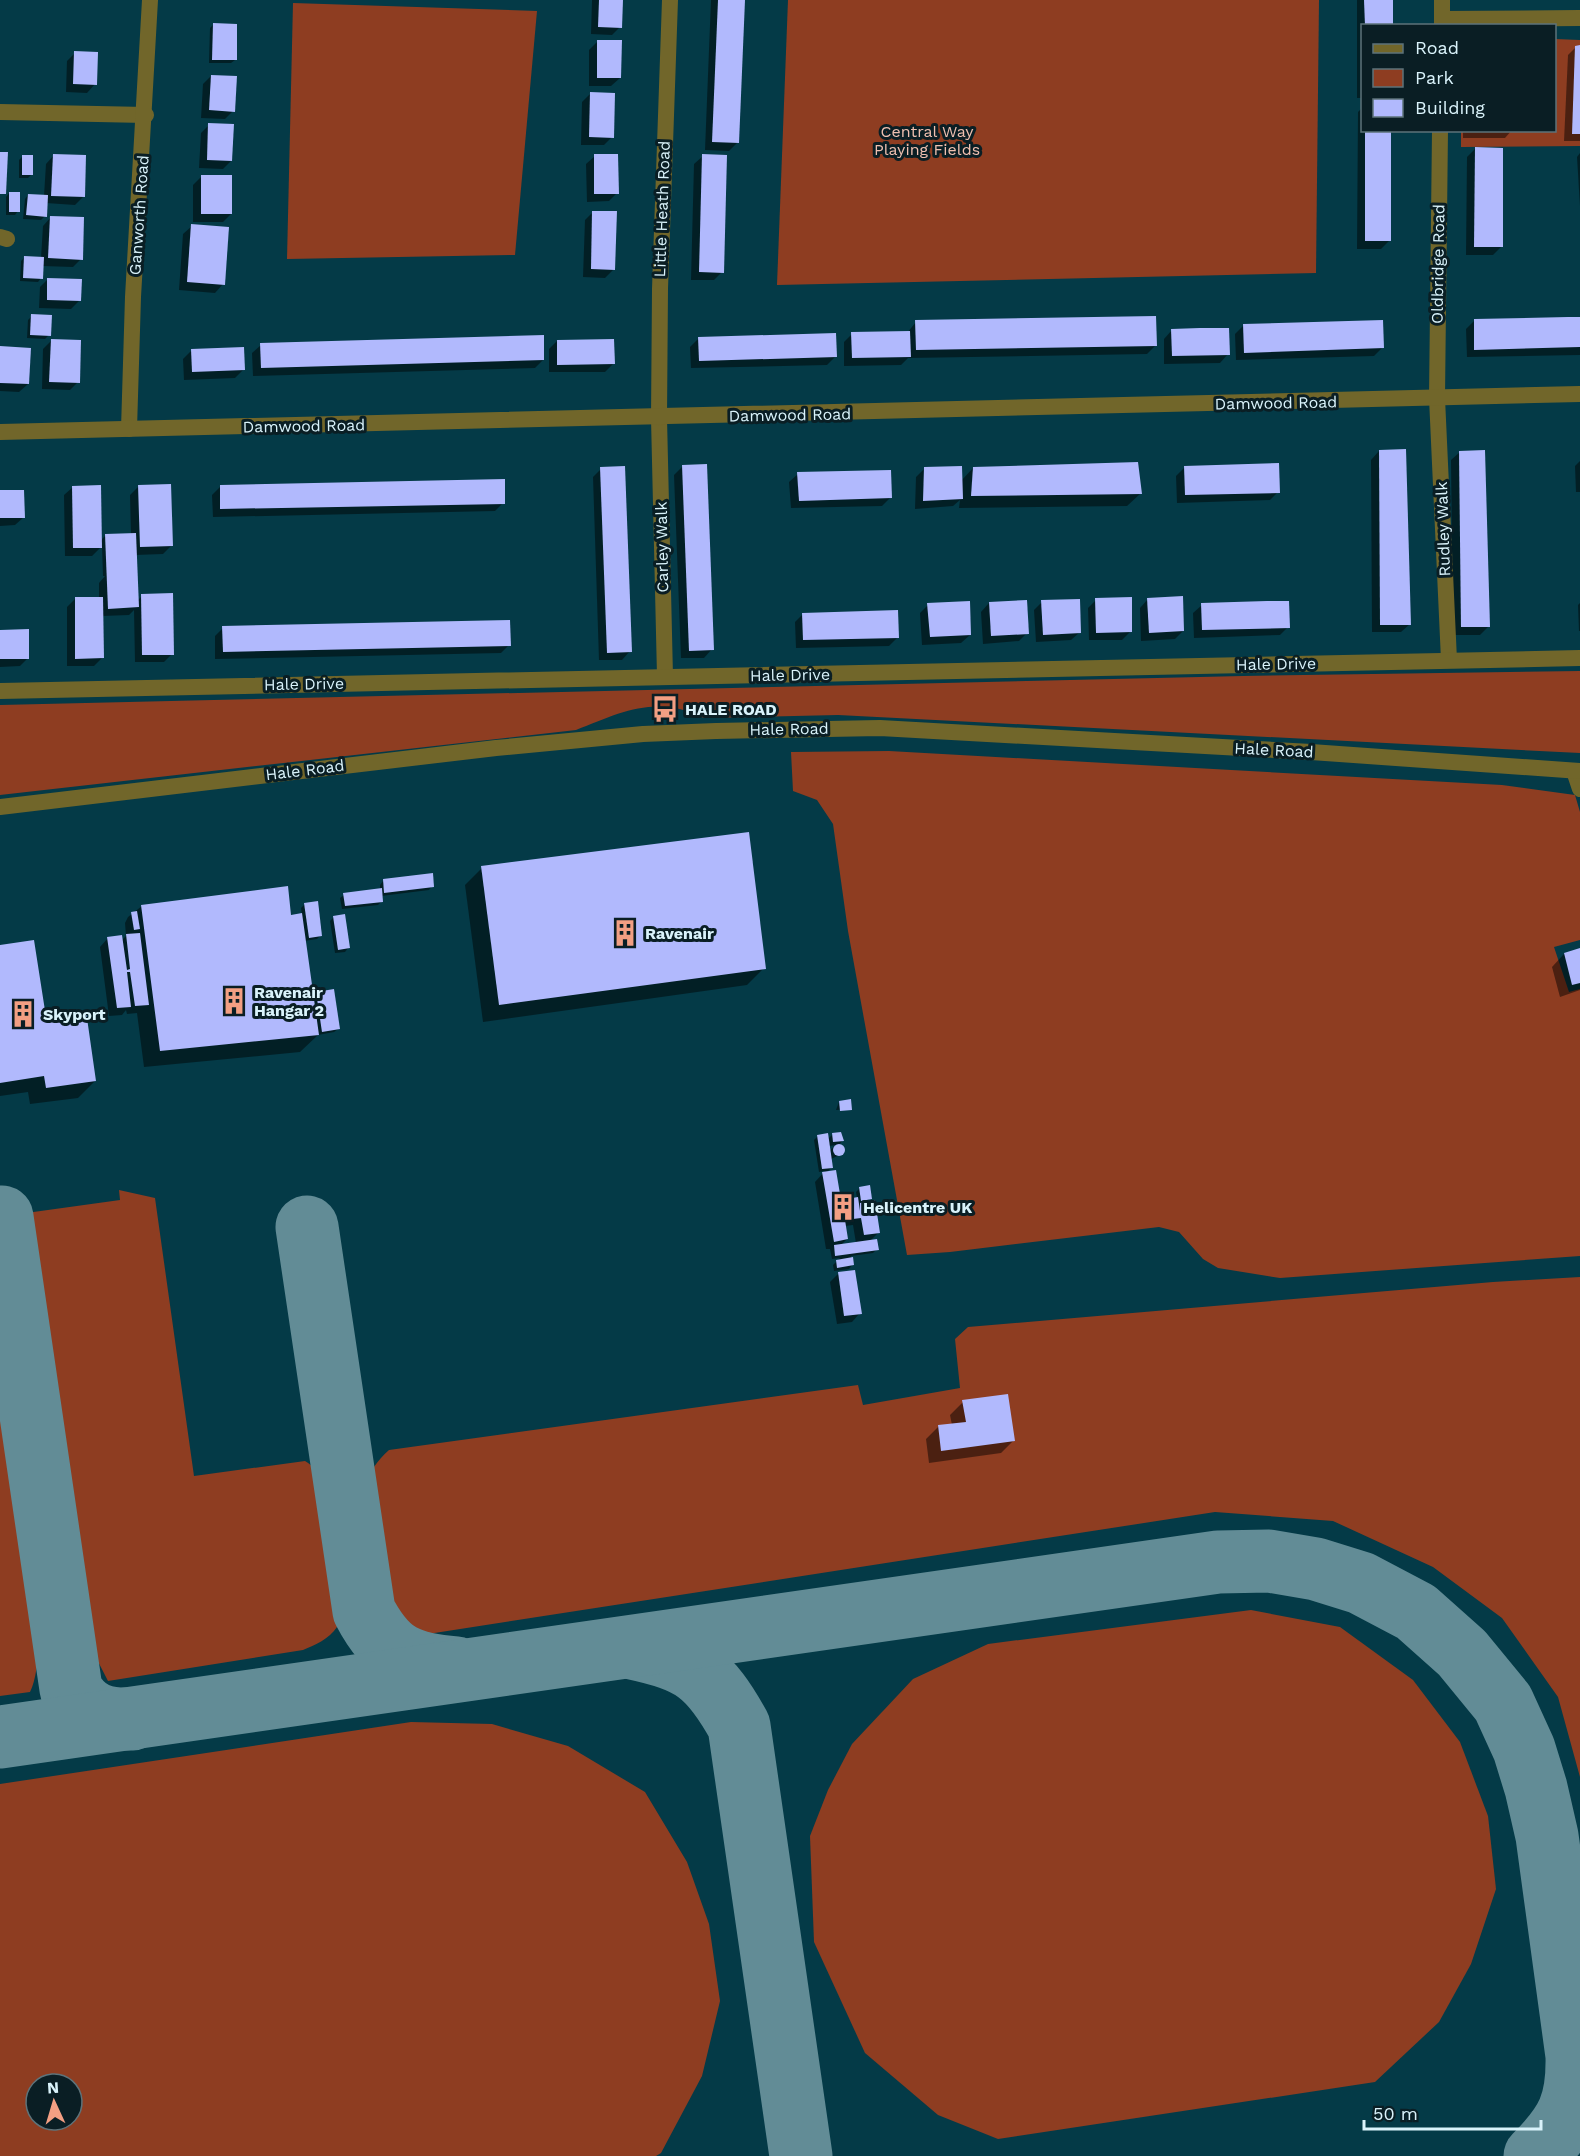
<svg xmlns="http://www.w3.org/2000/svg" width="1580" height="2156" font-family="'Work Sans',sans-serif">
  <rect width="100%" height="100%" fill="#043a47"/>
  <g fill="#8e3d21" fill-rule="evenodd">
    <polygon points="788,0 1319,0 1316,273 777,285"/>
    <polygon points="293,3 537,11 515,255 287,259"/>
    <polygon points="1555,39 1580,40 1580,146 1461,147 1461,131 1554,130"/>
    <path d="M 1580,671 L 1580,753 L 838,715 L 704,718 C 657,694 621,712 576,730 L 0,795 L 0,705 L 1243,676 Z"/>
    <polygon points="889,751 1502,785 1575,795 1580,812 1580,940 1554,947 1569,992 1580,989 1580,1256 1280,1278 1218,1268 1203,1259 1179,1232 1159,1227 950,1252 907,1255 848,931 833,824 817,800 793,791 791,752"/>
    <path d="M 119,1190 L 155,1198 L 194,1476 L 305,1461 C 314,1466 318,1473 323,1482 C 333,1504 350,1607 337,1627 C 329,1639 315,1645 303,1650 L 108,1681 L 88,1642 L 74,1590 L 19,1214 L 120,1200 Z"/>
    <path d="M 1580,1277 L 1580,1777 L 1558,1697 L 1502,1618 L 1433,1567 L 1333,1521 L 1215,1512 L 428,1634 C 411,1626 399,1621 387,1606 C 376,1591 362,1506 366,1488 C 369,1471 377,1461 389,1450 L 858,1385 L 863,1405 L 960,1388 L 955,1339 L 968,1327 L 1493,1282 Z"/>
    <path d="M 0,1324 C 7,1377 14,1430 22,1483 C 28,1529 50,1653 30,1692 L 0,1696 Z"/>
    <polygon points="1251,1610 1340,1627 1413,1680 1460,1742 1488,1816 1496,1889 1471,1964 1439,2022 1375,2082 998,2139 938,2115 865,2053 814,1942 810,1836 828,1790 852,1744 913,1679 988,1644"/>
    <path d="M 411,1722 L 492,1724 L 568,1746 L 645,1792 L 687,1862 L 709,1924 L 720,2001 L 702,2076 L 661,2153 L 656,2156 L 0,2156 L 0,1784 ZM 36,2084 L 72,2084 L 72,2120 L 36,2120 Z"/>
  </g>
  <g fill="#0007" fill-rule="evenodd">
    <polygon points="592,0 621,0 620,27 612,35 591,34"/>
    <polygon points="711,0 743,0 738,142 729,151 705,150"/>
    <polygon points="1357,0 1391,0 1391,26 1362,26 1362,98 1357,98"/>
    <polygon points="213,25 235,60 231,63 209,63 210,28"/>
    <polygon points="598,41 620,78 611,86 589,86 589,50"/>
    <polygon points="1576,47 1580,47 1580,141 1564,141 1568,55"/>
    <polygon points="75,53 95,84 87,93 66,92 67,61"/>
    <polygon points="211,76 233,111 225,119 201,118 203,84"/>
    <polygon points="591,93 612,137 604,145 581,145 582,102"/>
    <polygon points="1362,108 1362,130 1390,130 1389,241 1381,249 1357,249 1358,112"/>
    <polygon points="209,125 231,161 223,169 199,168 201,133"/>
    <polygon points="1463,130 1512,130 1505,138 1463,138"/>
    <polygon points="1475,149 1501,247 1493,255 1466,255 1467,157"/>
    <polygon points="1580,153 1580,206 1577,157"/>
    <polygon points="54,155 83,197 75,205 46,203 45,216 41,220 23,219 25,199 28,195 44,196 46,164"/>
    <polygon points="595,156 617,193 609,201 587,202 586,164"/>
    <polygon points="703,156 722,272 714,280 691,280 694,164"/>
    <polygon points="22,157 31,175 28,178 19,178 19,160"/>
    <polygon points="202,176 231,214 223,222 193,222 193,185"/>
    <polygon points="9,193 18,211 15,215 6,215 6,197"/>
    <polygon points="593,212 614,269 605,278 583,277 585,220"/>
    <polygon points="51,217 81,259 73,267 42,266 41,278 38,282 20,281 21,261 25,257 41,258 43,226"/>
    <polygon points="192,226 223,284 215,293 179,290 183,234"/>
    <polygon points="48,279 79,301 71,309 39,308 40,287"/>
    <polygon points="32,316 49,335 45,339 27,338 28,320"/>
    <polygon points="1580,318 1580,355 1467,357 1466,329 1474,321"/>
    <polygon points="916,322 1155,346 1147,354 908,358 901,365 844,366 844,342 852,334 907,333"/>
    <polygon points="1244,325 1382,348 1374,356 1236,360 1235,334"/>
    <polygon points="1172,330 1228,354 1220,363 1164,364 1164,339"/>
    <polygon points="699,338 835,357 827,365 691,368 690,347"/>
    <polygon points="51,341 78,382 70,390 42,389 43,349"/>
    <polygon points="557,341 613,364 605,372 549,372 549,349"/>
    <polygon points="261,345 543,360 535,368 253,376 252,353"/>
    <polygon points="0,347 28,384 19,392 0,391"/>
    <polygon points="191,351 244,369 235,378 184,380 183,359"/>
    <polygon points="1379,451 1410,624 1401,632 1372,632 1371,460"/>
    <polygon points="1460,452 1488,627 1480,635 1453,635 1451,460"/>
    <polygon points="1580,461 1580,492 1576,492 1575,466"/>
    <polygon points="683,466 712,649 704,658 681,658 674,475"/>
    <polygon points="1185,467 1278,492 1270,500 1177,503 1176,476"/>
    <polygon points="925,468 961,481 973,468 1140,494 1127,506 959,508 960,500 953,506 915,509 916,477"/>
    <polygon points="601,469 630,651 622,660 599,660 593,477"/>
    <polygon points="798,474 890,498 882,506 791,508 789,482"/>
    <polygon points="139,486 171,546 163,554 135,555 137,601 142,596 172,654 164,662 135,662 134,610 129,615 102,616 102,658 94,666 67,666 67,607 75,599 99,598 99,583 105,576 103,576 102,546 92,556 65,556 64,495 73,487 100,541 105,536 131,535 130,495"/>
    <polygon points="221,486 503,503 495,511 213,517 212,495"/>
    <polygon points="0,492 24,517 15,525 0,526"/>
    <polygon points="1148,599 1183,631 1175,639 1141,641 1140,608"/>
    <polygon points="1096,600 1131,631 1122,640 1089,640 1088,608"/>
    <polygon points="1042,602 1080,632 1071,640 1036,642 1034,610"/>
    <polygon points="989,603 1027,633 1019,641 983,644 981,612"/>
    <polygon points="1580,603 1580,631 1579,631 1578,605"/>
    <polygon points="928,605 970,635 961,643 922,645 920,613"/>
    <polygon points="1202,605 1288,627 1280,635 1194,638 1193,613"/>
    <polygon points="803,614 897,638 889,646 796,648 795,622"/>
    <polygon points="223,628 509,645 501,653 215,659 215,636"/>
    <polygon points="0,631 28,658 20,666 0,667"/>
    <polygon points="482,868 764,968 747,985 483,1022 465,885"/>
    <polygon points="383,881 432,886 429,890 381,896 382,901 378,905 342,909 340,898 344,895 380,890 380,885"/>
    <polygon points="305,904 321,935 317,939 304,941 312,998 317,993 338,1029 334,1032 318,1035 300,1052 144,1067 137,1013 127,1014 126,1010 122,1015 109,1016 100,947 108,938 121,941 126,936 125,923 128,917 142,906 290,917 302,915 301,908"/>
    <polygon points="334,917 348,948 345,952 335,953 330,921"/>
    <polygon points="0,946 45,1019 95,1081 78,1098 30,1104 28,1092 0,1096"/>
    <polygon points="1580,950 1580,990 1560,997 1552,967 1564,954"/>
    <polygon points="839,1102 850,1109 836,1110"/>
    <path d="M 832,1135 L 843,1140 L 838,1146 L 841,1145 L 842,1154 L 831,1159 L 832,1167 L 826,1173 L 839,1201 L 857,1198 L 856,1192 L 860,1188 L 870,1198 L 866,1203 L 878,1233 L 870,1241 L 877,1249 L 873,1253 L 851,1256 L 852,1265 L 849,1269 L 834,1271 L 833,1265 L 840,1258 L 832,1259 L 830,1249 L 826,1249 L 815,1182 L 825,1171 L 819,1172 L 814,1140 L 818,1136 L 828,1139 ZM 836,1145 L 829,1151 L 829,1146 ZM 853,1225 L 856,1243 L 840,1246 L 847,1239 L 845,1226 Z"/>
    <polygon points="838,1274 860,1313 852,1322 837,1324 830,1282"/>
    <polygon points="963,1402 1014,1440 1001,1453 929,1463 926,1439 939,1426 952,1425 950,1415"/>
  </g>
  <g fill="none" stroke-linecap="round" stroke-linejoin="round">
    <g stroke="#628c96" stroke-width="63">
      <path d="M 2,1217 L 71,1689 C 84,1714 105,1720 132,1719"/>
      <path d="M 307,1227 L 364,1611 C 387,1655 407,1664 456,1668"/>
      <path d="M 632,1648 C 692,1661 709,1672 739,1726 L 801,2156"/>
      <path d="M 0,1737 L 1218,1562 L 1269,1561 L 1316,1569 L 1361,1583 L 1416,1612 L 1462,1653 L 1503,1703 L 1524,1749 L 1536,1788 L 1547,1836 L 1577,2056 C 1578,2103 1568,2123 1535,2156"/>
    </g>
  </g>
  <g fill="#b1b9fd">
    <polygon points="599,0 623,0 622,28 598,27"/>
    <polygon points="718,0 745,0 739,143 712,142"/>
    <polygon points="1364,0 1393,0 1393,26 1365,26"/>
    <polygon points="213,23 237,24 237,60 212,60"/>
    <polygon points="597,40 622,40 621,78 597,78"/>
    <polygon points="1580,45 1580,134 1572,134 1575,46"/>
    <polygon points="74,51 98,52 97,85 73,84"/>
    <polygon points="211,75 237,76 235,112 209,110"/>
    <polygon points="590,92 615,93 614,138 589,137"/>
    <polygon points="208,123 234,124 232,161 207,160"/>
    <rect x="1365" y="130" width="26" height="111"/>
    <polygon points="1475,147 1503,148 1503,247 1474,247"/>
    <polygon points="0,152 8,152 6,194 0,194"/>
    <polygon points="53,154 86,155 85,197 51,196"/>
    <polygon points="594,154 618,154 619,194 594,194"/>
    <polygon points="702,154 727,155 724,273 699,272"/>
    <rect x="22" y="155" width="11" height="20"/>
    <rect x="201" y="175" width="31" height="39"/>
    <rect x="9" y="192" width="11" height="20"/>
    <polygon points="28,194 48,195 47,217 26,215"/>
    <polygon points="592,211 617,211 615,270 591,269"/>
    <polygon points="50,216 84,217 83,260 48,258"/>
    <polygon points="191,224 229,227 225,285 187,282"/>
    <polygon points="24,256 44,257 43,279 23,278"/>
    <polygon points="47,278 82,279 81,301 47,300"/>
    <polygon points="31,314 52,315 51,336 30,335"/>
    <polygon points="1156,316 1157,346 916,350 915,320"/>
    <polygon points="1568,317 1580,317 1580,347 1474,350 1474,319"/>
    <polygon points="1383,320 1384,348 1244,353 1243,324"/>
    <polygon points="1200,328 1229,328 1230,355 1172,356 1171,329"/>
    <polygon points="910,331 911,357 852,358 851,332"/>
    <polygon points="836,333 837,357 699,361 698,337"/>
    <polygon points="544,335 544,360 261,368 260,343"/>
    <polygon points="51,339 81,340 80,383 49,382"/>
    <polygon points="614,339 615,364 557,365 557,340"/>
    <polygon points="0,346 31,348 29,384 0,383"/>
    <polygon points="244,347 245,370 192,372 191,349"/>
    <polygon points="1406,449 1411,625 1380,625 1379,450"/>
    <polygon points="1485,450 1490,627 1461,627 1459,451"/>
    <polygon points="1138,462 1142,494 971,496 973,467"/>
    <polygon points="1279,463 1280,493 1185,495 1184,466"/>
    <polygon points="707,464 714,650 689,651 682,465"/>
    <polygon points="625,466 632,652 607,653 600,467"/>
    <polygon points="962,466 963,499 923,501 924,467"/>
    <polygon points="891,470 892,498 799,501 797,472"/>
    <polygon points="505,479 505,504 220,509 220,485"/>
    <polygon points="171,484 173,546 140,547 138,485"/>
    <polygon points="101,485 102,548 73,548 72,486"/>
    <polygon points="0,490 24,490 25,518 0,518"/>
    <polygon points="136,533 139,607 108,609 105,534"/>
    <polygon points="173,593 174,655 142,655 141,594"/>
    <polygon points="1183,596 1184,631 1149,633 1147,598"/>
    <polygon points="75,597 103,597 104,658 75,659"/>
    <polygon points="1132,597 1132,632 1096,633 1095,598"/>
    <polygon points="1080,599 1081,633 1043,635 1041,600"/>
    <polygon points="1027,600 1029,634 991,636 989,602"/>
    <polygon points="970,601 971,635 930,637 927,603"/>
    <polygon points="1267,601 1289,601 1290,628 1202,630 1201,603"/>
    <polygon points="898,610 899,638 803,640 802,613"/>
    <polygon points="510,620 511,646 223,652 222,626"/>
    <polygon points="29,629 29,659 0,659 0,630"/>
    <polygon points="749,832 766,969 499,1005 481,866"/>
    <polygon points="433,873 434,887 384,893 383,879"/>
    <polygon points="288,886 291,915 302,913 319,1035 160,1051 141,905"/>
    <polygon points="382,888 383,902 345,906 343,893"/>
    <polygon points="318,901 322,936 309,938 304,903"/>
    <polygon points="137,911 140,929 134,930 131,912"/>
    <polygon points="345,914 350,948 338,950 333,916"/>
    <polygon points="140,933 149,1005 135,1006 130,972 127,972 131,1007 117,1008 107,937 122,935 127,970 130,969 126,934"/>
    <polygon points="34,940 46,1017 86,1011 96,1081 46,1088 44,1076 0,1083 0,945"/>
    <polygon points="1580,948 1580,983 1572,985 1564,953"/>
    <polygon points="334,989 340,1029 322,1032 316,992"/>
    <polygon points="851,1099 852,1110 840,1111 839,1101"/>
    <polygon points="841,1132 844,1141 833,1142 832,1133"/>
    <polygon points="828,1133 833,1168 822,1169 817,1135"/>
    <circle cx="839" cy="1150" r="6"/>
    <polygon points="836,1170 841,1200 858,1197 860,1211 860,1203 875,1200 880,1233 864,1235 861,1218 845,1220 848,1239 834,1242 822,1172"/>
    <polygon points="870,1185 872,1199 861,1201 859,1187"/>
    <polygon points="877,1239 879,1250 835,1256 834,1245"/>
    <polygon points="853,1257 854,1265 837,1268 836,1260"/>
    <polygon points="855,1270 862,1314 844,1316 838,1272"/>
    <polygon points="1008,1394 1015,1441 941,1451 938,1425 966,1422 962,1400"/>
  </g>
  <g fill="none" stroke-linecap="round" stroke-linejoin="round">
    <g stroke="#71662a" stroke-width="16">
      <polyline points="1437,398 1449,660"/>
      <polyline points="659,418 665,676"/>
    </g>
    <g stroke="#71662a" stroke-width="16">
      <polyline points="1442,19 1580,18"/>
      <polyline points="1442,26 1442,0"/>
      <polyline points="0,112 146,115"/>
      <polyline points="0,237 7,239"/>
      <polyline points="1437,398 1440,130"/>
      <polyline points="659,418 660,289 670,0"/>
      <polyline points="129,429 133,297 150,0"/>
      <polyline points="0,432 1580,394"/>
      <polyline points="0,691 1580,658"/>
      <polyline points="1574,771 1580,789"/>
    </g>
    <polyline stroke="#71662a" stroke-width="16" points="0,807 496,748 643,734 716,731 880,728 1311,752 1580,771"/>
  </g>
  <defs>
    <symbol id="bus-bare" viewBox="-9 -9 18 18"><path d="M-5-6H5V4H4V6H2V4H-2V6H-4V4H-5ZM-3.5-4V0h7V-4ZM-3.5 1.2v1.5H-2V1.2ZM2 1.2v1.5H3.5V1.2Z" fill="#f39f83" stroke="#0a1e24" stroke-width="2.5" paint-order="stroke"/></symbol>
    <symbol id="building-bare" viewBox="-9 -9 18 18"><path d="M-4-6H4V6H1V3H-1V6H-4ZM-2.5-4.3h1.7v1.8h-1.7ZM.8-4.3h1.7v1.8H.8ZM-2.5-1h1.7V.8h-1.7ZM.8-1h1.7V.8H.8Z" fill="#f39f83" stroke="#0a1e24" stroke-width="2.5" paint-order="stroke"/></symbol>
  </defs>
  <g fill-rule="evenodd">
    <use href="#bus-bare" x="646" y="690" width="38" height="38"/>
    <use href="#building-bare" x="606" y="914" width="38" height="38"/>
    <use href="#building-bare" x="215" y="982" width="38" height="38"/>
    <use href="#building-bare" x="4" y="995" width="38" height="38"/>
    <use href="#building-bare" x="824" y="1188" width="38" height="38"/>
  </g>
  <g text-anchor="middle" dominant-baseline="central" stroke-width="6" stroke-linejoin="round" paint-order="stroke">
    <g font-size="16" fill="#f0c0b0" stroke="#0a1e24">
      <text x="927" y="131">Central Way<tspan x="927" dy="18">Playing Fields</tspan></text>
    </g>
    <g font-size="16" fill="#daf3fb" stroke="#0a1e24">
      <text transform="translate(662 209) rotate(-88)">Little Heath Road</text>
      <text transform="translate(139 215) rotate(-86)">Ganworth Road</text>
      <text transform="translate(1438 264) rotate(-89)">Oldbridge Road</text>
      <text transform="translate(1276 403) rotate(-1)">Damwood Road</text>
      <text transform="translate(790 415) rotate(-1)">Damwood Road</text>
      <text transform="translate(304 426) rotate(-1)">Damwood Road</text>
      <text transform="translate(1443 529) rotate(-92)">Rudley Walk</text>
      <text transform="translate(662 547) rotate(-91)">Carley Walk</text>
      <text transform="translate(1276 664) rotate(-1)">Hale Drive</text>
      <text transform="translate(790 675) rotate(-1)">Hale Drive</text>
      <text transform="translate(304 684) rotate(-1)">Hale Drive</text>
      <text transform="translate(789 729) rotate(-1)">Hale Road</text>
      <text transform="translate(1274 750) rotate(3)">Hale Road</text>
      <text transform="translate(305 770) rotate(-7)">Hale Road</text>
    </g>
    <g font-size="16" font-weight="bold" fill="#daf3fb" stroke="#0a1e24" text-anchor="start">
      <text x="685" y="709">HALE ROAD</text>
      <text x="645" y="933">Ravenair</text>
      <text x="254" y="992">Ravenair<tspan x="254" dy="18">Hangar 2</tspan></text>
      <text x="43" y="1014">Skyport</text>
      <text x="863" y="1207">Helicentre UK</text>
    </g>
  </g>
  <rect x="1361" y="24" width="195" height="108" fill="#0a1e24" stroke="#5d737a" stroke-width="1.5"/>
  <rect x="1373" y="44" width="30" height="9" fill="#71662a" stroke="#5d737a" stroke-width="1.5"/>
  <text x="1415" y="54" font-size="18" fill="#daf3fb">Road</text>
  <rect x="1373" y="69" width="30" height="18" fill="#8e3d21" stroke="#5d737a" stroke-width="1.5"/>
  <text x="1415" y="84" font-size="18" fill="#daf3fb">Park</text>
  <rect x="1373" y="99" width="30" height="18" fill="#b1b9fd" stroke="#5d737a" stroke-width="1.5"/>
  <text x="1415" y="114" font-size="18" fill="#daf3fb">Building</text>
  <g transform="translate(54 2102) rotate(356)"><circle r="28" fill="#0a1e24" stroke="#5d737a" stroke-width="1.5"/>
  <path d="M0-4.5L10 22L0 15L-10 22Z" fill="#f39f83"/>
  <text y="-9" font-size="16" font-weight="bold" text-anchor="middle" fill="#daf3fb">N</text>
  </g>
  <path d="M1364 2120v9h177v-9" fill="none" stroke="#daf3fb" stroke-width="3"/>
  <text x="1373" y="2120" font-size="18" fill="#daf3fb" stroke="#0a1e24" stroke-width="4.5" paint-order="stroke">50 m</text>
</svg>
